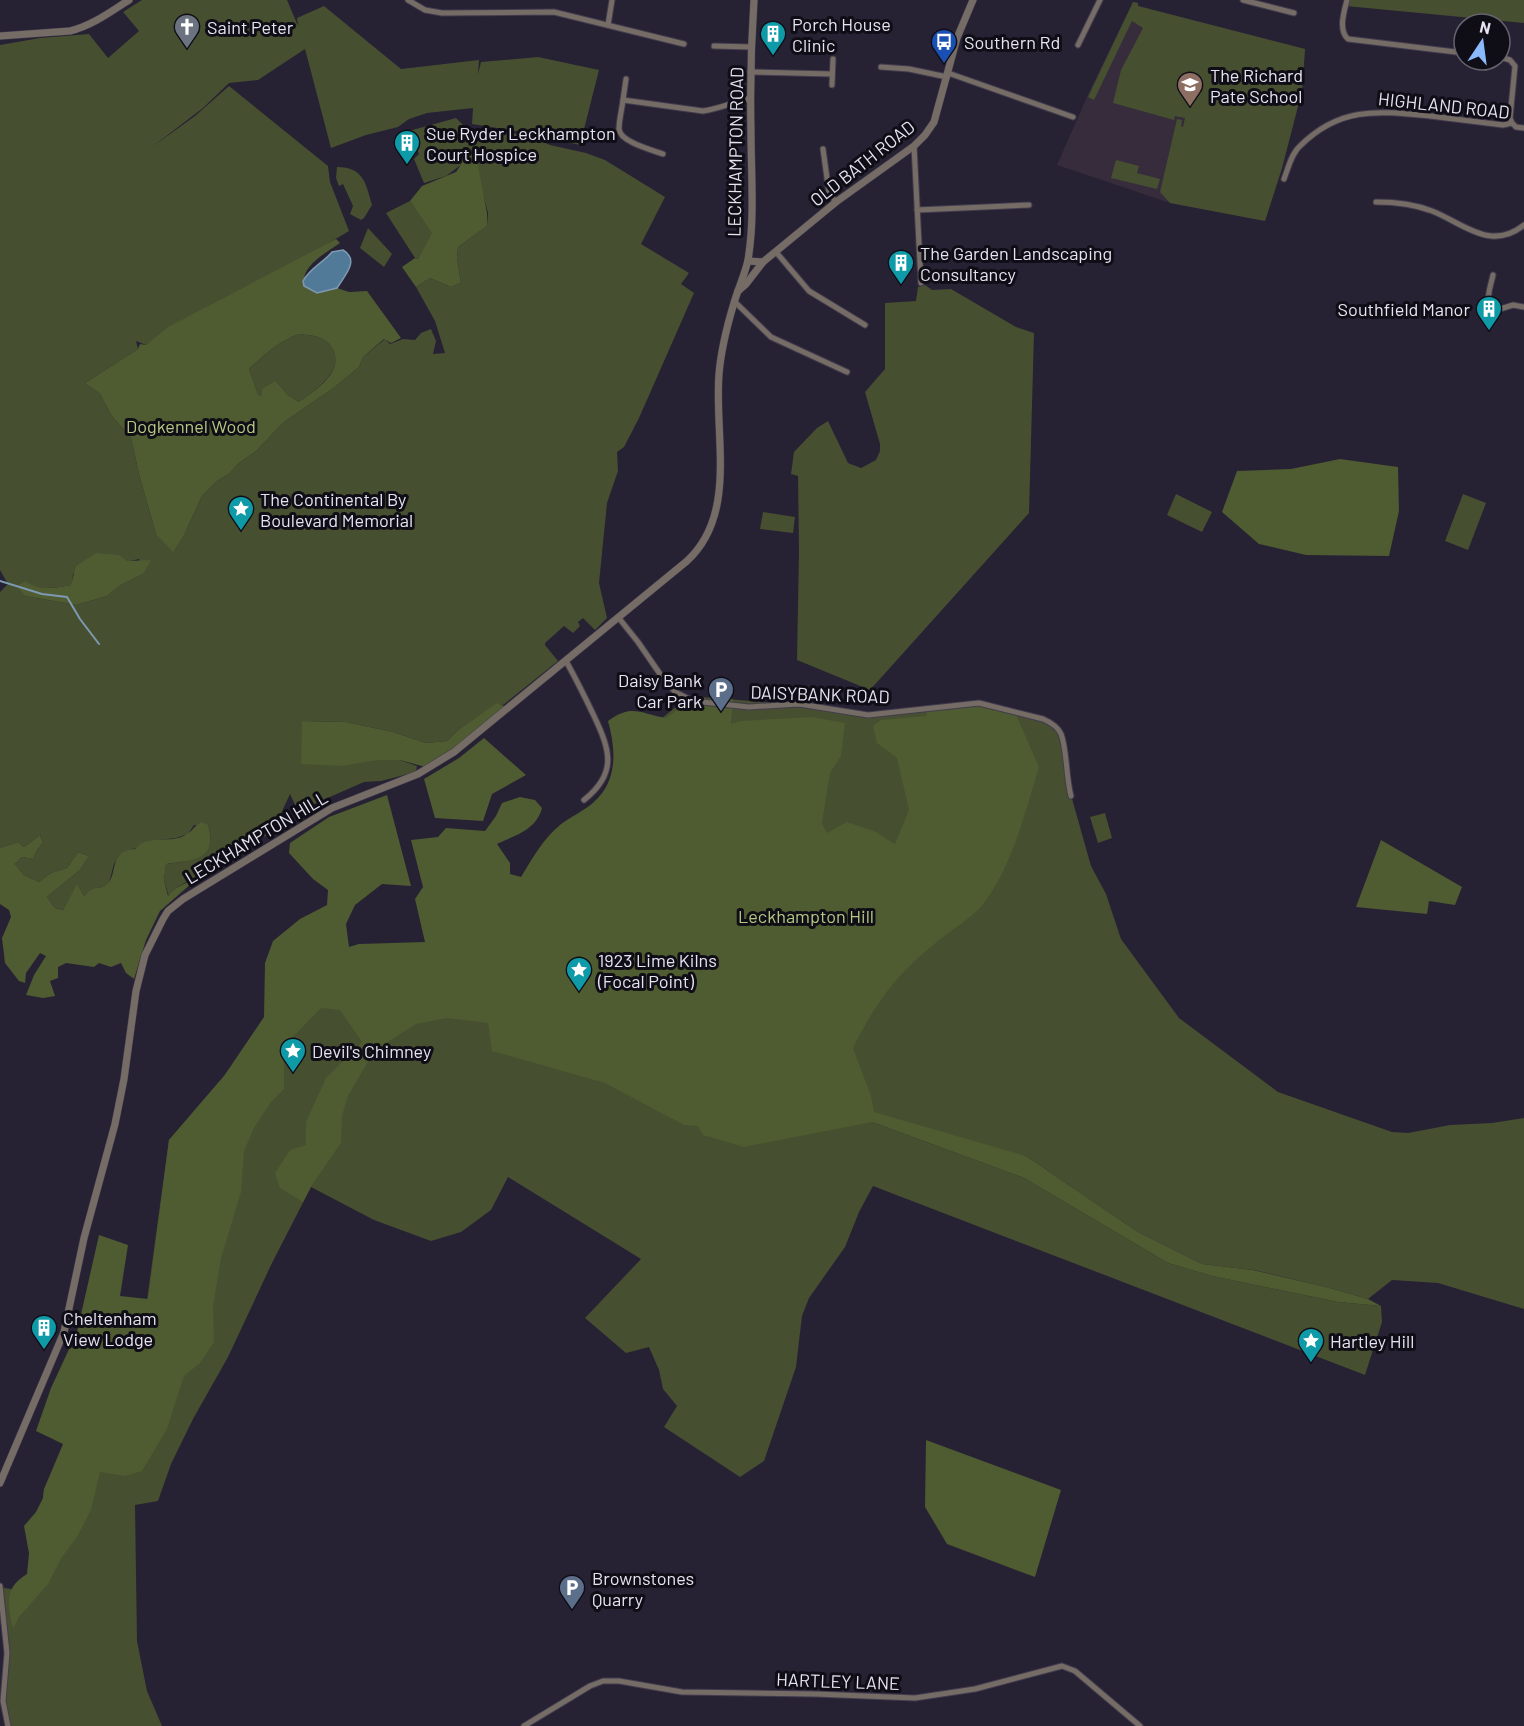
<svg xmlns="http://www.w3.org/2000/svg" width="1524" height="1726" font-family="Barlow,sans-serif">
  <rect width="100%" height="100%" fill="#272134"/>
  <polygon fill="#362c3b" points="1133,2 1138,3 1138,6 1305,49 1302,91 1282,168 1265,221 1170,203 1057,165 1090,90"/>
  <g fill="#464f30" fill-rule="evenodd">
    <path d="M 142,0 L 287,0 L 298,26 L 297,18 L 324,6 L 401,69 L 479,60 L 478,74 L 481,62 L 538,57 L 599,70 L 580,145 L 516,131 L 472,124 L 473,108 L 427,113 L 409,119 L 398,127 L 366,135 L 331,148 L 305,49 L 258,80 L 229,83 L 203,108 L 152,147 L 195,116 L 229,86 L 328,166 L 330,182 L 349,231 L 292,265 L 222,299 L 146,345 L 136,341 L 138,349 L 85,383 L 100,394 L 111,415 L 131,438 L 140,478 L 156,534 L 185,533 L 202,496 L 216,482 L 230,473 L 239,463 L 256,451 L 284,422 L 335,387 L 359,367 L 363,357 L 385,339 L 390,344 L 403,339 L 415,340 L 421,333 L 431,329 L 436,341 L 433,354 L 445,353 L 435,321 L 416,287 L 430,278 L 451,287 L 461,283 L 457,258 L 458,247 L 487,226 L 488,213 L 473,156 L 446,176 L 424,183 L 414,159 L 419,154 L 409,131 L 456,118 L 468,130 L 470,139 L 476,129 L 527,135 L 550,145 L 586,153 L 605,160 L 665,197 L 641,244 L 689,273 L 681,284 L 694,293 L 639,418 L 624,447 L 617,452 L 618,471 L 607,503 L 599,583 L 607,618 L 595,630 L 583,618 L 578,622 L 580,626 L 573,633 L 564,626 L 545,643 L 545,645 L 558,661 L 503,705 L 497,704 L 458,730 L 447,741 L 426,743 L 393,732 L 346,722 L 302,721 L 377,760 L 400,760 L 417,766 L 416,772 L 381,781 L 364,782 L 298,811 L 290,794 L 277,822 L 269,834 L 176,888 L 169,897 L 164,880 L 166,864 C 191,860 219,861 208,825 L 194,825 L 188,834 L 176,838 L 150,841 L 119,856 L 114,864 L 109,883 L 106,886 L 92,889 L 84,896 L 77,885 L 63,910 L 55,908 L 47,897 L 80,870 L 89,856 L 78,852 L 67,868 L 51,873 L 39,882 L 24,875 L 15,864 L 22,857 L 33,859 L 37,850 L 43,843 L 40,835 L 24,847 L 18,842 L 0,848 L 0,592 L 8,584 L 0,570 L 0,45 L 40,38 L 89,34 L 108,58 L 139,31 L 123,12 ZM 139,559 L 143,574 L 121,585 L 107,596 L 76,605 L 25,596 L 22,591 L 25,582 C 38,591 56,588 72,585 L 73,574 Z"/>
    <polygon points="1347,0 1524,0 1524,23 1346,6"/>
    <polygon points="1133,2 1138,3 1138,6 1305,49 1302,91 1282,168 1265,221 1170,203 1160,192 1177,119 1182,120 1181,126 1183,127 1185,118 1175,116 1174,120 1113,103 1121,70 1143,28 1132,21 1094,100 1088,97"/>
    <polygon points="1116,160 1139,166 1137,173 1160,179 1157,189 1111,178"/>
    <path d="M 337,167 C 364,167 366,184 372,205 L 364,218 L 361,220 L 350,214 L 353,206 L 343,184 L 339,186 L 336,178 Z"/>
    <polygon points="410,201 433,233 418,259 415,258 386,213"/>
    <polygon points="368,228 392,254 384,267 360,248"/>
    <polygon points="925,285 932,290 951,289 1016,327 1034,333 1029,513 870,690 797,660 799,551 798,476 791,474 794,452 817,428 828,421 848,463 861,468 876,460 880,451 880,444 865,392 885,369 885,303 916,301 918,287"/>
    <path d="M 299,334 C 315,336 327,336 334,352 C 342,373 314,391 299,402 L 288,395 L 276,381 L 261,396 L 258,394 L 249,369 C 265,354 278,342 299,334 Z"/>
    <polygon points="1176,494 1212,512 1202,532 1167,515"/>
    <polygon points="1463,494 1486,503 1468,550 1445,541"/>
    <polygon points="763,512 795,517 793,533 760,529"/>
    <polygon points="689,696 812,706 861,714 979,703 1043,719 1062,736 1067,781 1091,866 1106,894 1121,939 1179,1018 1278,1092 1392,1132 1408,1133 1450,1125 1492,1123 1524,1118 1524,1309 1438,1283 1392,1280 1368,1299 1326,1287 1254,1270 1202,1264 1138,1232 1026,1156 872,1122 1024,1178 1168,1263 1212,1276 1338,1302 1381,1306 1382,1322 1365,1375 873,1186 859,1212 845,1247 809,1298 802,1316 796,1367 764,1461 740,1477 664,1427 677,1406 663,1389 659,1370 649,1347 626,1353 585,1318 641,1259 508,1177 491,1210 461,1232 431,1241 374,1220 311,1187 272,1263 228,1357 193,1419 171,1464 158,1501 135,1505 137,1641 147,1691 162,1726 8,1726 5,1715 7,1668 0,1587 36,1594 44,1489 145,1315 169,1140 224,1076 359,944 586,957 644,733"/>
    <polygon points="1105,813 1112,838 1098,843 1090,817"/>
  </g>
  <g fill="#4f5b30" fill-rule="evenodd">
    <polygon points="468,154 477,160 487,213 487,226 458,247 457,258 461,283 451,287 430,278 416,287 402,267 415,258 418,259 432,233 410,201 422,186 456,172"/>
    <path d="M 336,239 L 340,243 C 326,253 300,266 304,286 L 317,293 L 337,288 L 349,292 L 367,291 L 401,338 L 391,343 L 384,339 L 363,357 L 359,367 L 335,387 L 284,422 L 256,451 L 239,463 L 230,473 L 216,482 L 202,496 L 185,533 L 173,552 L 156,534 L 140,478 L 131,438 L 111,415 L 100,394 L 85,383 L 138,349 L 140,344 L 146,345 L 168,327 ZM 299,334 C 315,336 327,336 334,352 C 342,374 314,391 299,402 L 288,395 L 276,381 L 263,388 L 261,396 L 258,394 L 249,369 C 265,354 278,342 299,334 Z"/>
    <polygon points="1340,459 1398,467 1399,511 1389,556 1306,555 1259,544 1222,512 1237,471 1291,469"/>
    <path d="M 96,553 L 119,555 L 127,561 L 151,560 L 143,574 L 121,585 L 107,596 L 76,605 L 25,596 L 17,586 L 25,581 C 38,591 56,588 71,585 L 76,566 Z"/>
    <path d="M 733,699 L 731,724 L 741,721 L 812,717 L 845,723 L 841,756 L 830,773 L 822,823 L 827,833 L 847,822 L 874,831 L 895,844 L 909,810 L 897,758 L 877,743 L 873,726 L 881,720 L 926,716 L 928,708 L 979,703 L 1014,710 L 1039,767 C 1025,813 1013,864 984,903 C 975,916 944,935 931,947 C 893,978 875,1005 853,1048 L 871,1096 L 874,1112 L 1026,1156 L 1138,1232 L 1202,1264 L 1253,1270 L 1326,1287 L 1368,1299 L 1381,1306 L 1338,1302 L 1212,1276 L 1168,1263 L 1024,1178 L 872,1122 L 744,1147 L 703,1135 L 698,1126 L 684,1125 L 605,1083 L 492,1051 L 488,1023 L 447,1018 L 416,1024 L 375,1050 L 348,1096 L 342,1116 L 341,1143 L 312,1185 L 303,1202 L 280,1188 L 275,1173 L 290,1150 L 306,1145 L 306,1122 L 326,1078 L 362,1042 L 340,1010 L 321,1008 L 284,1046 L 284,1089 L 271,1102 L 254,1128 L 244,1151 L 241,1192 L 221,1258 L 213,1306 L 214,1342 L 200,1363 L 184,1376 L 167,1429 L 142,1471 L 125,1476 L 100,1472 L 91,1510 L 77,1537 L 62,1557 L 48,1584 L 19,1617 L 13,1629 C 8,1606 3,1588 27,1574 L 29,1553 L 24,1526 L 36,1512 L 43,1498 L 44,1489 L 63,1444 L 36,1431 L 51,1388 L 77,1332 L 99,1235 L 128,1245 L 120,1296 L 148,1299 L 169,1140 L 224,1076 L 264,1017 L 265,963 L 273,941 L 300,919 L 327,905 L 328,890 L 313,879 L 289,853 L 290,843 L 329,817 L 387,795 L 411,886 L 382,884 L 355,905 L 346,924 L 349,947 L 359,944 L 425,942 L 415,899 L 423,887 L 411,840 L 438,837 L 446,828 L 485,831 L 496,816 L 502,803 L 520,797 L 535,800 L 542,808 C 536,830 516,835 497,844 L 510,863 L 510,874 L 521,877 C 532,859 543,839 560,825 C 570,817 584,811 594,802 C 618,780 616,750 608,721 C 632,703 641,714 666,718 L 684,705 Z"/>
    <polygon points="497,703 506,707 429,768 400,760 378,760 341,766 301,764 302,721 346,722 393,732 426,743 447,741 458,730"/>
    <polygon points="484,738 526,775 492,794 483,821 435,818 424,779 459,758"/>
    <path d="M 202,822 L 208,825 C 219,862 191,860 166,864 L 164,880 L 168,896 L 176,888 L 190,881 L 192,883 L 160,911 L 146,940 L 134,979 L 126,973 L 121,963 L 111,967 L 99,963 L 94,967 L 66,963 L 58,967 L 58,978 L 50,981 L 55,996 L 43,998 L 26,995 L 34,975 L 46,956 L 40,953 L 26,973 L 25,983 L 19,981 L 5,963 L 2,938 L 11,917 L 9,910 L 0,904 L 0,848 L 18,842 L 24,847 L 40,835 L 43,843 L 37,850 L 33,859 L 22,857 L 15,864 L 24,875 L 39,882 L 51,873 L 67,868 L 78,852 L 89,856 L 80,870 L 47,897 L 55,908 L 63,910 L 77,884 L 84,896 C 87,893 89,891 92,889 C 96,887 103,888 106,885 C 119,876 107,851 135,849 C 148,833 172,845 187,834 C 194,830 193,826 202,822 Z"/>
    <polygon points="1381,840 1462,887 1455,905 1429,901 1427,914 1356,907"/>
    <polygon points="926,1440 1061,1490 1035,1577 947,1544 925,1507"/>
  </g>
  <path fill="#517a98" stroke="#7e9ab3" stroke-width="1.5" d="M 343,250 C 360,260 345,275 337,288 L 317,293 L 304,286 L 303,281 C 310,268 323,263 332,252 Z"/>
  <g fill="none" stroke-linecap="round" stroke-linejoin="round">
    <polyline stroke="#7e9ab3" stroke-width="2" points="0,581 42,594 67,597 80,619 99,644"/>
    <defs>
      <g id="minor">
        <polyline points="408,0 425,10 442,13 554,12 684,44"/>
        <polyline points="1243,0 1294,13"/>
        <path d="M 1347,0 C 1344,12 1338,30 1348,39 L 1464,53"/>
        <polyline points="608,25 612,0"/>
        <polyline points="1078,45 1100,0"/>
        <polyline points="714,46 751,47"/>
        <polyline points="1500,57 1510,60 1515,66 1510,118 1512,123"/>
        <polyline points="881,67 909,69 947,77"/>
        <polyline points="750,72 832,74"/>
        <polyline points="948,73 1073,117"/>
        <path d="M 626,79 L 623,100 L 703,111 C 719,109 734,102 750,98"/>
        <polyline points="832,85 833,59"/>
        <path d="M 623,100 C 622,109 619,120 619,129 C 620,142 652,150 663,154"/>
        <polyline points="914,146 921,283"/>
        <polyline points="823,149 829,193 836,202"/>
        <path d="M 1284,179 C 1288,169 1291,154 1300,146 C 1340,106 1378,111 1430,116 C 1454,119 1479,122 1503,125 L 1512,123 L 1516,127 L 1524,128"/>
        <path d="M 1376,202 C 1395,202 1414,204 1432,211 C 1463,223 1490,252 1524,225"/>
        <polyline points="917,210 1029,205"/>
        <polyline points="776,252 809,291 865,325"/>
        <path d="M 1493,275 C 1491,286 1482,305 1497,310 L 1513,305 L 1524,307"/>
        <polyline points="734,301 771,337 847,372"/>
        <path d="M 618,617 L 638,642 L 660,674 L 675,692 L 693,701 L 749,707 L 799,704 L 868,715 L 979,703 L 1043,719 C 1050,722 1058,727 1061,734 C 1067,749 1066,778 1071,796"/>
        <path d="M 566,661 C 576,679 585,697 594,716 C 610,750 618,773 584,800"/>
        <polyline points="0,1586 7,1653 3,1701 8,1726"/>
        <polyline points="524,1726 590,1686 603,1681 619,1681 682,1692 815,1694 915,1698 975,1689 1062,1666 1075,1671 1140,1726"/>
      </g>
      <g id="tertiary">
        <path d="M 0,36 L 70,31 C 93,25 110,12 129,0"/>
        <polyline points="748,261 763,262 836,202 914,146 925,135 934,122 957,38 973,0"/>
        <polyline points="738,291 746,284 763,262"/>
        <path d="M 0,1483 L 64,1332 L 84,1238 L 115,1124 L 124,1079 L 136,991 L 145,955 L 163,919 L 168,911 L 183,899 L 332,808 L 418,774 L 454,752 L 687,561 C 738,514 714,436 719,374 C 721,350 727,326 734,303 C 738,289 745,274 748,260 C 755,218 751,174 751,132 C 750,88 751,44 754,0"/>
      </g>
    </defs>
    <use href="#minor" stroke="#423c4e" stroke-width="7"/>
    <use href="#tertiary" stroke="#423c4e" stroke-width="8"/>
    <use href="#minor" stroke="#756c65" stroke-width="5"/>
    <use href="#tertiary" stroke="#756c65" stroke-width="7"/>
  </g>
  <defs>
    <symbol id="church-pin" viewBox="-11 -11 22 30"><path d="M0 17L-7.5 6A9.5 9.5 0 1 1 7.5 6Z" fill="#6b7280" stroke="#0f0d15"/><path d="M-1.2-6h2.4v3.5h3.3v2.4h-3.3V6h-2.4V-.1h-3.3v-2.4h3.3Z" fill="#fff"/></symbol>
    <symbol id="building-pin" viewBox="-11 -11 22 30"><path d="M0 17L-7.5 6A9.5 9.5 0 1 1 7.5 6Z" fill="#0f9aa8" stroke="#0f0d15"/><path d="M-4-6H4V6H1V3H-1V6H-4ZM-2.5-4.3h1.7v1.8h-1.7ZM.8-4.3h1.7v1.8H.8ZM-2.5-1h1.7V.8h-1.7ZM.8-1h1.7V.8H.8Z" fill="#fff"/></symbol>
    <symbol id="bus-pin" viewBox="-11 -11 22 30"><path d="M0 17L-7.5 6A9.5 9.5 0 1 1 7.5 6Z" fill="#1a4fb4" stroke="#0f0d15"/><path d="M-5-6H5V4H4V6H2V4H-2V6H-4V4H-5ZM-3.5-4V0h7V-4ZM-3.5 1.2v1.5H-2V1.2ZM2 1.2v1.5H3.5V1.2Z" fill="#fff"/></symbol>
    <symbol id="school-pin" viewBox="-11 -11 22 30"><path d="M0 17L-7.5 6A9.5 9.5 0 1 1 7.5 6Z" fill="#8d6e63" stroke="#0f0d15"/><path d="M0-5L7-2L0 1L-7-2ZM-4 1L0 2.5L4 1V4Q0 6-4 4Z" fill="#fff"/></symbol>
    <symbol id="sight-pin" viewBox="-11 -11 22 30"><path d="M0 17L-7.5 6A9.5 9.5 0 1 1 7.5 6Z" fill="#0f9aa8" stroke="#0f0d15"/><path d="M0-6L1.8-2.2L6-1.7L2.9 1.2L3.7 5.4L0 3.3L-3.7 5.4L-2.9 1.2L-6-1.7L-1.8-2.2Z" fill="#fff"/></symbol>
    <symbol id="parking-pin" viewBox="-11 -11 22 30"><path d="M0 17L-7.5 6A9.5 9.5 0 1 1 7.5 6Z" fill="#5c6f8a" stroke="#0f0d15"/><path d="M-3.5-5.5H1a3.5 3.5 0 0 1 0 7H-1V5.5H-3.5ZM-1-3.4V-.6H.8a1.4 1.4 0 0 0 0-2.8Z" fill="#fff"/></symbol>
  </defs>
  <g fill-rule="evenodd">
    <use href="#church-pin" x="172" y="12" width="30" height="40"/>
    <use href="#building-pin" x="758" y="19" width="30" height="40"/>
    <use href="#bus-pin" x="929" y="27" width="30" height="40"/>
    <use href="#school-pin" x="1175" y="70" width="30" height="40"/>
    <use href="#building-pin" x="392" y="128" width="30" height="40"/>
    <use href="#building-pin" x="886" y="248" width="30" height="40"/>
    <use href="#building-pin" x="1474" y="294" width="30" height="40"/>
    <use href="#sight-pin" x="226" y="494" width="30" height="40"/>
    <use href="#parking-pin" x="706" y="675" width="30" height="40"/>
    <use href="#sight-pin" x="564" y="955" width="30" height="40"/>
    <use href="#sight-pin" x="278" y="1036" width="30" height="40"/>
    <use href="#building-pin" x="29" y="1313" width="30" height="40"/>
    <use href="#sight-pin" x="1296" y="1326" width="30" height="40"/>
    <use href="#parking-pin" x="557" y="1573" width="30" height="40"/>
  </g>
  <g text-anchor="middle" dominant-baseline="central" stroke-width="6" stroke-linejoin="round" paint-order="stroke">
    <g font-size="18" fill="#e7e3f1" stroke="#0f0d15" text-anchor="start">
      <text x="792" y="24">Porch House<tspan x="792" dy="21">Clinic</tspan></text>
      <text x="207" y="27">Saint Peter</text>
      <text x="964" y="42">Southern Rd</text>
      <text x="1210" y="75">The Richard<tspan x="1210" dy="21">Pate School</tspan></text>
      <text x="426" y="133">Sue Ryder Leckhampton<tspan x="426" dy="21">Court Hospice</tspan></text>
      <text x="920" y="253">The Garden Landscaping<tspan x="920" dy="21">Consultancy</tspan></text>
      <text x="1470" y="309" text-anchor="end">Southfield Manor</text>
      <text x="260" y="499">The Continental By<tspan x="260" dy="21">Boulevard Memorial</tspan></text>
      <text x="702" y="680" text-anchor="end">Daisy Bank<tspan x="702" dy="21">Car Park</tspan></text>
      <text x="598" y="960">1923 Lime Kilns<tspan x="598" dy="21">(Focal Point)</tspan></text>
      <text x="312" y="1051">Devil's Chimney</text>
      <text x="63" y="1318">Cheltenham<tspan x="63" dy="21">View Lodge</tspan></text>
      <text x="1330" y="1341">Hartley Hill</text>
      <text x="592" y="1578">Brownstones<tspan x="592" dy="21">Quarry</tspan></text>
    </g>
    <g font-size="18" fill="#e7e3f1" stroke="#0f0d15">
      <text transform="translate(1444 105) rotate(6)">HIGHLAND ROAD</text>
      <text transform="translate(735 152) rotate(-89)">LECKHAMPTON ROAD</text>
      <text transform="translate(862 163) rotate(-38)">OLD BATH ROAD</text>
      <text transform="translate(820 694) rotate(2)">DAISYBANK ROAD</text>
      <text transform="translate(256 837) rotate(-31)">LECKHAMPTON HILL</text>
      <text transform="translate(838 1681) rotate(2)">HARTLEY LANE</text>
    </g>
    <g font-size="18" fill="#b5c983" stroke="#0f0d15">
      <text x="191" y="426">Dogkennel Wood</text>
      <text x="806" y="916">Leckhampton Hill</text>
    </g>
  </g>
  <g transform="translate(1482 42) rotate(13)"><circle r="28" fill="#0f0d15" stroke="#65636d" stroke-width="1.5"/>
  <path d="M0-4.5L10 22L0 15L-10 22Z" fill="#8abafc"/>
  <text y="-9" font-size="16" font-weight="bold" text-anchor="middle" fill="#e7e3f1">N</text>
  </g>
</svg>
